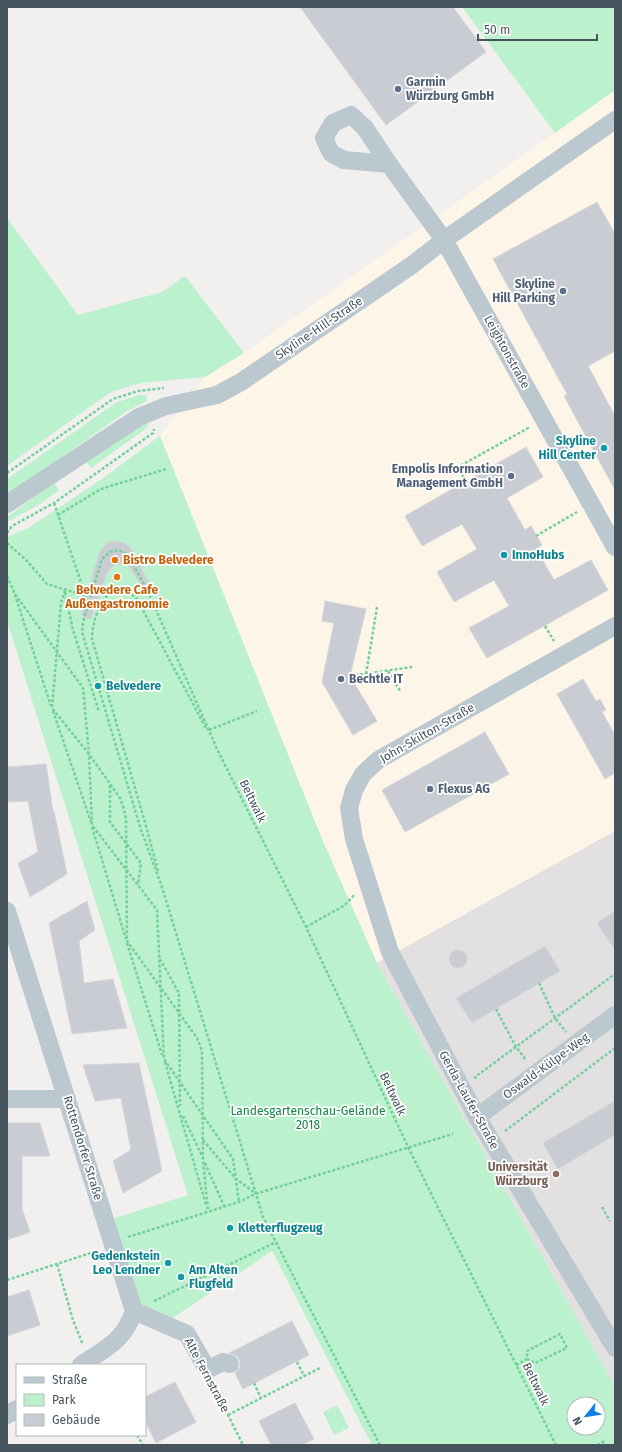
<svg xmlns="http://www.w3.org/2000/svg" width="622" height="1452" font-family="'Fira Sans',sans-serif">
  <rect width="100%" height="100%" fill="#f2efef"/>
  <polygon fill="#fdf5e8" points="615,90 615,831 377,963 322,839 160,436 205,377 244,353"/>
  <polygon fill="#e3e0e1" points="615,831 615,1386 377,963"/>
  <g fill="#bcf1cd" fill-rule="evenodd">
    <polygon points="462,7 615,7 615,90 555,133"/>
    <polygon points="7,218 78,315 162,292 185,276 244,353 205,377 140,383 111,392 7,466"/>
    <polygon points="139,395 146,395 147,401 127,411 7,496 7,479 117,402"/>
    <polygon points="148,423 147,428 91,468 85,461 138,426"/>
    <path d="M 160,436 L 322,839 L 377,963 L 615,1386 L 615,1445 L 372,1445 L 272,1251 L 170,1320 L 139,1305 L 112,1219 L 188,1195 L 7,621 L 7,537 L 28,528 L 99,481 ZM 574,1404 L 598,1404 L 598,1428 L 574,1428 Z"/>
    <polygon points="54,483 59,490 37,506 7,522 7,517"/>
    <polygon points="337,1405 349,1428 334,1435 323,1412"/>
  </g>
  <g fill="#c9ccd2" stroke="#d3d6db">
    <polygon points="300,7 453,7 486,52 386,125"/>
    <polygon points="597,202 615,234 615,351 588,366 615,416 615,490 564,396 567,394 493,259"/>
    <polygon points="526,447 543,477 507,498 525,530 531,526 542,545 536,549 554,580 591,560 608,590 487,658 469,628 509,606 494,580 454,602 437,572 477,549 462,524 422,546 405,516"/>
    <polygon points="112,541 124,543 130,547 149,583 142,587 126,562 113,566 107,573 91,619 81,615 99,553 107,543"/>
    <polygon points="325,601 366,609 350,676 377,721 353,735 322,682 334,623 322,621"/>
    <polygon points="583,679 596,701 600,699 606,710 602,712 615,735 615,773 605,779 557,694"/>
    <polygon points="485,732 509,774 405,832 382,790"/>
    <polygon points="46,764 53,812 54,811 67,874 30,897 18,863 38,852 28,801 7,802 7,767"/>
    <polygon points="87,901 95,930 79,941 84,983 113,979 127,1028 72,1034 49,923"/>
    <polygon points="615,911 615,950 597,923"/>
    <polygon points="545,946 560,971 472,1023 456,998"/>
    <circle cx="458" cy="959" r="9"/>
    <polygon points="139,1063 162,1171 123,1193 113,1161 131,1150 121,1098 95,1101 83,1065"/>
    <polygon points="615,1101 615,1135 558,1169 543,1143"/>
    <polygon points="7,1123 40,1123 50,1156 22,1156 22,1209 30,1232 7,1240"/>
    <polygon points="29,1290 40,1325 7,1336 7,1297"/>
    <polygon points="292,1321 309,1355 243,1389 235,1373 240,1367 240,1361 237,1356 229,1353"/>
    <polygon points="175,1382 196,1422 156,1443 145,1421 145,1397"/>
    <polygon points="295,1403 314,1439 302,1445 271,1445 259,1421"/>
  </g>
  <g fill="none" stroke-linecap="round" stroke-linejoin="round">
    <g stroke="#72d19b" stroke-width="2.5" stroke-dasharray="3 2" stroke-linecap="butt">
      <polyline points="7,473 113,399 138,391 164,388"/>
      <polyline points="466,482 458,467 530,427"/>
      <polyline points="54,503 86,597"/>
      <polyline points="58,515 101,489 166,469"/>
      <polyline points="7,533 12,526 54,503 153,433 154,429"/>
      <polyline points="536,536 577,512"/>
      <polyline points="7,543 26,560 47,584 86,596"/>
      <polyline points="7,576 14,592 51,706"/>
      <polyline points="65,590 61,603 52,708 89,754 120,798 123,806 126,818 127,941 197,1038 202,1051 203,1160 208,1211"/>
      <polyline points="65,592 73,630 99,712"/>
      <polyline points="15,594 83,688 89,754 92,825 157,910 164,1059 233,1159 239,1202"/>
      <polyline points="97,600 103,603"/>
      <polyline points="545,626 554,641"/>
      <polyline points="388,671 400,691"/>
      <polyline points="366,674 377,607"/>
      <polyline points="350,676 412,667"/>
      <polyline points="53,711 91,822"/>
      <polyline points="209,730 257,711"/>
      <polyline points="110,785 110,822 141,863 138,885"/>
      <polyline points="92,827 126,939"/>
      <path d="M 158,871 L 146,826 L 92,639 C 92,625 98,604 109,594 C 114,590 122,591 128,591 L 137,599 L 207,730"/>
      <polyline points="306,927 345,905 355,894"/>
      <polyline points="127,943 162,1055"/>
      <polyline points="160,959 179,993 180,1106"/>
      <polyline points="539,983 555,1018 566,1032"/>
      <polyline points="496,1009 516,1047 526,1060"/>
      <polyline points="165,1062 206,1205"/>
      <polyline points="476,1079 475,1077 615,974"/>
      <polyline points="183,1116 203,1158"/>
      <polyline points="505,1131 615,1048"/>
      <polyline points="203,1140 235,1178 255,1193"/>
      <polyline points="205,1163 224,1206"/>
      <polyline points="602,1207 610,1221"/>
      <polyline points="128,1237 239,1202 255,1194 453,1134"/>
      <polyline points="57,1264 73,1320 83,1345"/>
      <polyline points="7,1280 97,1251"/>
      <polyline points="154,1301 276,1242"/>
      <polyline points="297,1362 304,1376"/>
      <polyline points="516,1365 527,1359 527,1351 560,1334 567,1348 535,1363 527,1359"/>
      <polyline points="212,1383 243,1445"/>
      <polyline points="254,1383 261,1398"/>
      <polyline points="228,1415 320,1368"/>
      <polyline points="137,1435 143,1445"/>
      <polyline points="380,1445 263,1217 161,884 141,830 82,632 83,622 102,559 110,552 119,550 125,553 129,556 150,596 217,749 306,927 408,1147 556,1445"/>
      <polyline points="597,1445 605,1441"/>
    </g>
    <g stroke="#bcc8cf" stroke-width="18">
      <polyline points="389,164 344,160 331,153 324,138 333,123 351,115 365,128 389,164 444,240 615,547"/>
      <polyline points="7,504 139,417 166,406 217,395 241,382 412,265 444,240 615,120"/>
      <polyline points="615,626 378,760 363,774 354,790 349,808 354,839 390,952 477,1117 615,1348"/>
      <path d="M 7,911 L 134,1311 C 124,1341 106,1348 81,1365"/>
      <polyline points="7,1099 67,1099"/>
      <polyline points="477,1117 615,1015"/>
      <polyline points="134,1311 187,1334 206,1367 211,1368 223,1362 230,1364"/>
      <polyline points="7,1415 17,1409"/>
    </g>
  </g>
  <g fill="#5c6f8a" stroke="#fff" stroke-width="1.5">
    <circle cx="398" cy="89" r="4"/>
    <circle cx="563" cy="291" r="4"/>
    <circle cx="511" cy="476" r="4"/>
    <circle cx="341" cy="679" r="4"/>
    <circle cx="430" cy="789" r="4"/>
  </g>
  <g fill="#0f9aa8" stroke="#fff" stroke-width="1.5">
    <circle cx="604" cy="448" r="4"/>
    <circle cx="504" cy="555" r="4"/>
    <circle cx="98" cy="686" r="4"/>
    <circle cx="230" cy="1228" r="4"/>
    <circle cx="168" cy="1263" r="4"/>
    <circle cx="181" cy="1277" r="4"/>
  </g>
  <g fill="#e8710a" stroke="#fff" stroke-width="1.5">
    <circle cx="115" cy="560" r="4"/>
    <circle cx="117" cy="577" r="4"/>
  </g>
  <circle fill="#8d6e63" stroke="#fff" stroke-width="1.5" cx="556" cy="1174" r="4"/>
  <g text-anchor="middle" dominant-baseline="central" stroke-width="3.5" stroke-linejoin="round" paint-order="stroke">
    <g font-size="12" font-weight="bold" fill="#4e5e75" stroke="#fff" text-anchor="start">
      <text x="406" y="82">Garmin<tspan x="406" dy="14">Würzburg GmbH</tspan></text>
      <text x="555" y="284" text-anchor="end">Skyline<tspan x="555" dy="14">Hill Parking</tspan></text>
      <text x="503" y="469" text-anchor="end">Empolis Information<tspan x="503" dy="14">Management GmbH</tspan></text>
      <text x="349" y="679">Bechtle IT</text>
      <text x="438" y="789">Flexus AG</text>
    </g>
    <g font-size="12" fill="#46545d" stroke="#fff">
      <text transform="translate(319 328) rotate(-34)">Skyline-Hill-Straße</text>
      <text transform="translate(507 352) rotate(61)">Leightonstraße</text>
      <text transform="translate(427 733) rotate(-30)">John-Skilton-Straße</text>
      <text transform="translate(253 801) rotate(64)">Beltwalk</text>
      <text transform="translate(546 1066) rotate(-36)">Oswald-Külpe-Weg</text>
      <text transform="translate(393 1094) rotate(65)">Beltwalk</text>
      <text transform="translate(469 1100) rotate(61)">Gerda-Laufer-Straße</text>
      <text transform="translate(83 1148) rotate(73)">Rottendorfer Straße</text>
      <text transform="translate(207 1375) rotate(62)">Alte Fernstraße</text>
      <text transform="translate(536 1384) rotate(64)">Beltwalk</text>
    </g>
    <g font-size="12" font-weight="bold" fill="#0d838f" stroke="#fff" text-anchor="start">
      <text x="596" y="441" text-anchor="end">Skyline<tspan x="596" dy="14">Hill Center</tspan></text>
      <text x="512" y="555">InnoHubs</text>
      <text x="106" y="686">Belvedere</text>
      <text x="238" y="1228">Kletterflugzeug</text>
      <text x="160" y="1256" text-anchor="end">Gedenkstein<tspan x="160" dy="14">Leo Lendner</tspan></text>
      <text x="189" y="1270">Am Alten<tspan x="189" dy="14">Flugfeld</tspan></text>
    </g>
    <g font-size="12" font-weight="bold" fill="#c56008" stroke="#fff" text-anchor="start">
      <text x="123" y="560">Bistro Belvedere</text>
      <text x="117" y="590" text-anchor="middle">Belvedere Cafe<tspan x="117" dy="14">Außengastronomie</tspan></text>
    </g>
    <g font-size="12" fill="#138343" stroke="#fff">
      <text x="308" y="1111">Landesgartenschau-Gelände<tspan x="308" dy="14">2018</tspan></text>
    </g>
    <g font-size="12" font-weight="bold" fill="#785e54" stroke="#fff" text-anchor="end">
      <text x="548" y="1167">Universität<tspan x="548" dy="14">Würzburg</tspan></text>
    </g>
  </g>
  <rect width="622" height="1452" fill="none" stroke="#46545d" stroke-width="16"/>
  <rect x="16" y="1364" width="130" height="72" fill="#ffffff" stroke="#b5bbbe"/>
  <rect x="24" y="1377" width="20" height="6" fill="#bcc8cf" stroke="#b5bbbe"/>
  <text x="52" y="1384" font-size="12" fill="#46545d">Straße</text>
  <rect x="24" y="1394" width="20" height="12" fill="#bcf1cd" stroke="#b5bbbe"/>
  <text x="52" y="1404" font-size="12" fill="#46545d">Park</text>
  <rect x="24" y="1414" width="20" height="12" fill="#c9ccd2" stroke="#b5bbbe"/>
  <text x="52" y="1424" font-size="12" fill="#46545d">Gebäude</text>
  <g transform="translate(586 1416) rotate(240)"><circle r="19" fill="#ffffff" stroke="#b5bbbe"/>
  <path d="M0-3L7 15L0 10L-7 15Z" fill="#117fe9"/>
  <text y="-6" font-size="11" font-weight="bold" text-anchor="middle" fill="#46545d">N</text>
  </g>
  <path d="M478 34v6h119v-6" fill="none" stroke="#46545d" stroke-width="2"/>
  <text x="484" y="34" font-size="12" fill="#46545d" stroke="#ffffff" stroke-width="3" paint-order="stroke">50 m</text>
</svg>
